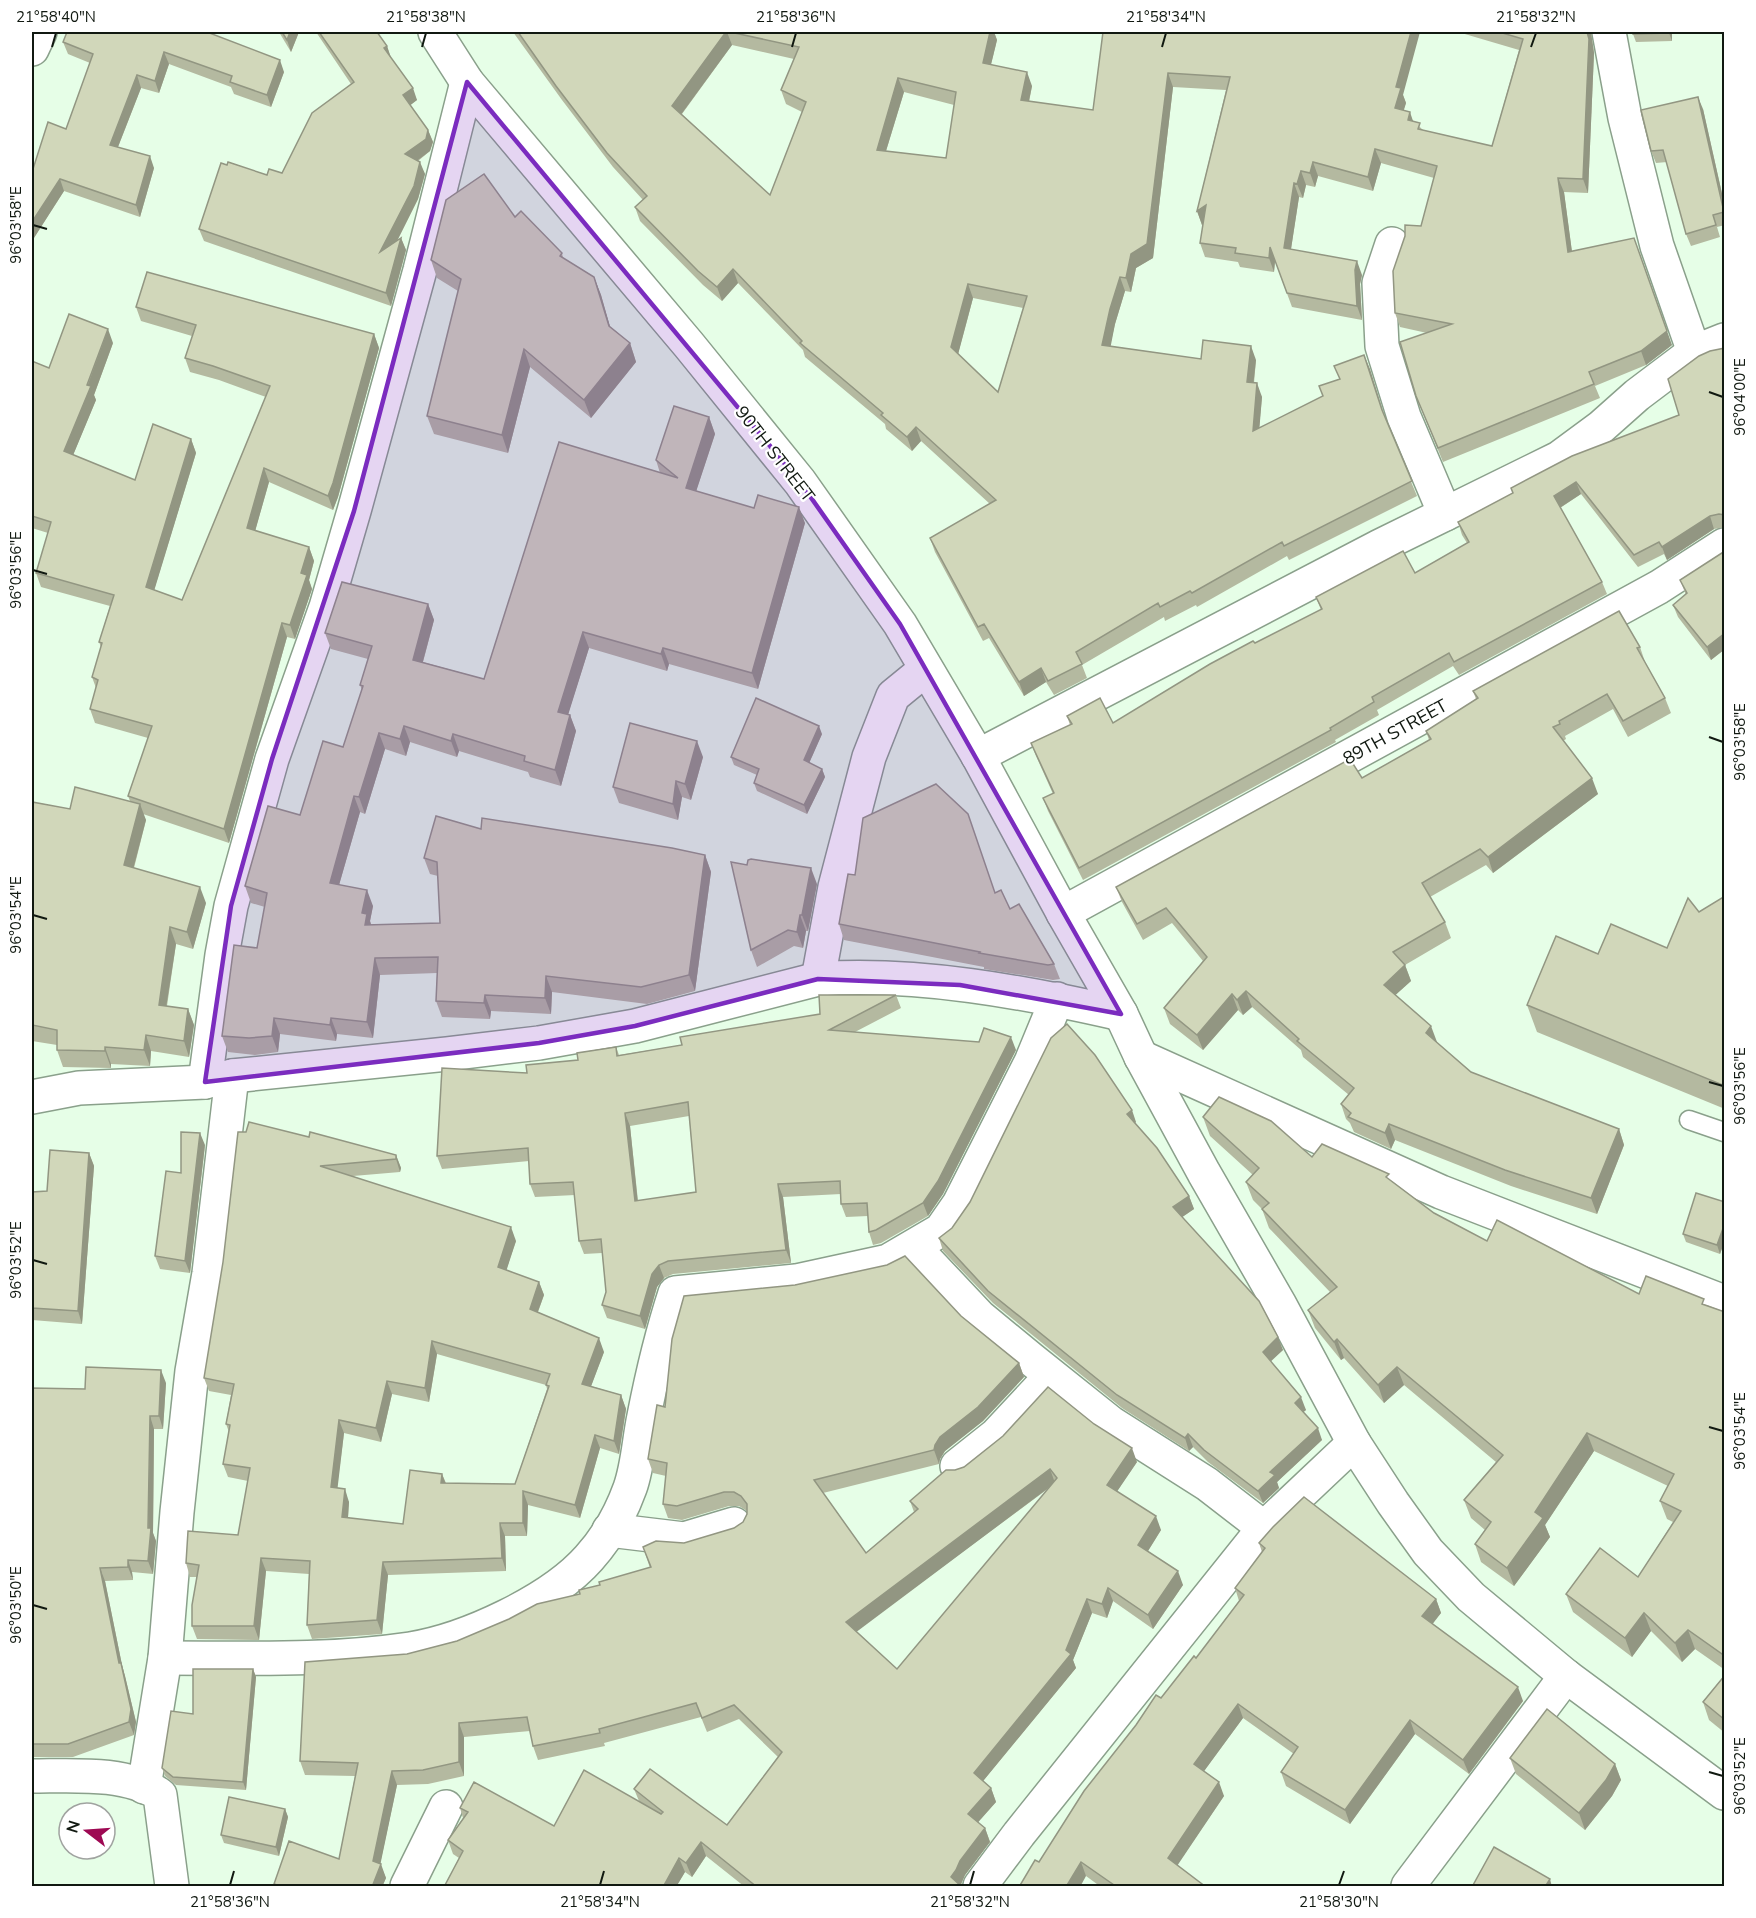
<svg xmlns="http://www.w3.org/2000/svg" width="1756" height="1918" font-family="'Nunito Sans',sans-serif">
  <rect width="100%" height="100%" fill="#e6fee7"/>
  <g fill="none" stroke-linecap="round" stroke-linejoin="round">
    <defs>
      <polyline id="service" points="1689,1120 1724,1132"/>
      <g id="minor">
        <polyline points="1609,32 1625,118 1657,246 1694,352"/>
        <polyline points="32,49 40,32"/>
        <polyline points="1392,244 1379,283 1382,346 1404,417 1445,514"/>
        <polyline points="978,756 1378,547 1559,458 1601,427 1637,395 1694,352 1724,340"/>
        <polyline points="1063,913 1659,587 1724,545"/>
        <polyline points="818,979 835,887 869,757 893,696 926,669"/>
        <polyline points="1141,1057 1441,1192 1724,1302"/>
        <polyline points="205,1082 222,955 231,906 272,759 326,607 354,511 420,270 467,82"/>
        <path d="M 32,1097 L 79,1088 L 205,1082 L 232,1076 L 447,1054 L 539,1043 L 635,1026 L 818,979 C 916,972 1026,992 1121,1014"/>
        <polyline points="914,1247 980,1317 1031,1359 1111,1423 1207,1484 1264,1528"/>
        <polyline points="957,1466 996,1435 1051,1376"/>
        <polyline points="609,1530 684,1539 734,1524"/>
        <path d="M 165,1658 C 246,1658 329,1661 410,1649 C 466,1640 551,1601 589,1558 C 607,1538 621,1513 630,1488 C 638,1466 639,1439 644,1416 C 652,1375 662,1333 675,1293 L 796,1281 L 888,1261 L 941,1230 L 959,1204 L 1031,1062 L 1057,999"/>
        <path d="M 32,1776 C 71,1776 127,1771 160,1795 L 172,1886"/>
        <polyline points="144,1787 165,1658 177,1512 192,1371 209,1273 232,1076"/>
        <polyline points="407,1886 446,1807"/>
        <polyline points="980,1886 1019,1834 1264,1528 1354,1443"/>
        <polyline points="1408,1886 1566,1676"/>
      </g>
      <polyline id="tertiary" points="435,32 467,82 689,345 800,482 900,624 978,756 1063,913 1121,1014 1141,1057 1204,1173 1280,1305 1354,1443 1393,1503 1428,1552 1471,1597 1566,1676 1724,1793"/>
    </defs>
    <use href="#service" stroke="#8aa08b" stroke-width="21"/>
    <use href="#minor" stroke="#8aa08b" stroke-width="36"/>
    <use href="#tertiary" stroke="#8aa08b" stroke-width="36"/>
    <use href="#service" stroke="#fff" stroke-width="18"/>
    <use href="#minor" stroke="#fff" stroke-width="33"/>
    <use href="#tertiary" stroke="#fff" stroke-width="33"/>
  </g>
  <g fill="#b4b9a0" fill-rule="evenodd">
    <polygon points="67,32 284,72 271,107 234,94 231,87 169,64 159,93 141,88 118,147 154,168 140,217 64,191 32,241 32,172 66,129 90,63 68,54 63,42"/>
    <polygon points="279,32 299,32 291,52"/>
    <polygon points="316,32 377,32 387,46 391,58 417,100 410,105 428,130 433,142 430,151 418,161 425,174 418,199 397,241 401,238 406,250 391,306 204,241 199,229 267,175 282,173 351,84"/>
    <path d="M 513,32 L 994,32 L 997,40 L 991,64 L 1032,86 L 1029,102 L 1093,110 L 1103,32 L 1403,95 L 1406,103 L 1403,111 L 1423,130 L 1492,146 L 1519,50 L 1458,32 L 1591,32 L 1594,53 L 1588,193 L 1564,192 L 1572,252 L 1672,345 L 1646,365 L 1595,386 L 1600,398 L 1443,462 L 1416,396 L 1427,333 L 1400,327 L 1395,313 L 1421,226 L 1434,178 L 1381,163 L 1373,191 L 1318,176 L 1315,187 L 1306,185 L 1303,198 L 1299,197 L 1291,249 L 1362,275 L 1360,284 L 1362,320 L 1292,307 L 1275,261 L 1274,272 L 1240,267 L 1238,262 L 1205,257 L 1200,243 L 1203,225 L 1202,225 L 1197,211 L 1226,90 L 1173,87 L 1153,258 L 1136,268 L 1131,292 L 1125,291 L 1115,324 L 1110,346 L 1201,359 L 1256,360 L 1254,383 L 1262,397 L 1259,428 L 1323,396 L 1364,355 L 1384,417 L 1417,496 L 1289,560 L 1287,556 L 1197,607 L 1196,605 L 1165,621 L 1164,617 L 1082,665 L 1087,678 L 1054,695 L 1046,682 L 1024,696 L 989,638 L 983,641 L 935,552 L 930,538 L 990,504 L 921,441 L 912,451 L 886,429 L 885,424 L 805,357 L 803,350 L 738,283 L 722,301 L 703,285 L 640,221 L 635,207 L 643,200 L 613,167 L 562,100 ZM 732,45 L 794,59 L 781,90 L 786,104 L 802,112 L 770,195 L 682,114 ZM 904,92 L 954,105 L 946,158 L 886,151 ZM 973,298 L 1023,308 L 998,392 L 958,354 Z"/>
    <polygon points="1672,32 1672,41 1636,42 1633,34"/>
    <polygon points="1703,109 1725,207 1725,225 1717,227 1720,237 1691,246 1686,234 1667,162 1656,163 1651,151"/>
    <polygon points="515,217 562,253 563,258 594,277 601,295 610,327 630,343 636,362 591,418 530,367 508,453 434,434 427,416 458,291 437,278 431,260"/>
    <polygon points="136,307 374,334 379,348 338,497 333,510 269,482 255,531 309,547 314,561 309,580 312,589 295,639 287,637 229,843 143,814 146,820 134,868 206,903 193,949 176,944 167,1006 188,1009 194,1025 189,1057 151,1051 150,1066 111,1064 111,1068 63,1067 57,1050 57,1045 32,1041 32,802 70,809 130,801 128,796 148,738 95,723 90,709 96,688 92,677 101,647 99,642 110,606 41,587 36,573 48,533 32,528 32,361 49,368 113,343 94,395 96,400 73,455 135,480 191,439 196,453 154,590 182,600 266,397 219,380 190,372 185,358 192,336 141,321"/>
    <polygon points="1725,348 1725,527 1714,529 1667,560 1664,554 1638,567 1581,494 1560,508 1602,582 1607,594 1459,675 1453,666 1377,710 1379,715 1335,740 1336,742 1083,880 1048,811 1043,798 1053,794 1036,756 1031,743 1070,725 1067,716 1113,723 1255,643 1321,610 1316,597 1415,573 1467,543 1462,535 1458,522 1513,493 1511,488 1679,415"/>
    <polygon points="709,417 715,434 696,491 805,523 758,689 669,664 667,671 589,648 568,714 570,715 576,731 561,786 530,777 528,772 459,751 457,757 410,742 406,756 385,749 365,814 360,812 339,885 373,906 370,921 371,925 440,923 438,876 430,874 424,858 481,829 705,855 711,872 695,991 647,1004 552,992 551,1014 491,1011 490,1019 442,1017 436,1001 437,973 380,975 373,1038 337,1034 336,1041 280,1034 278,1052 255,1055 228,1052 222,1036 257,948 265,907 251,903 245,886 300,815 343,747 362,690 360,685 368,659 331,649 325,633 428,604 434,620 423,662 484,679 660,473 656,460"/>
    <polygon points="1725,551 1725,649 1711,660 1678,617 1673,605 1686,595 1680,580"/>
    <polygon points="1640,647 1645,662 1665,698 1671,713 1628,737 1613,709 1565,736 1566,739 1563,741 1598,794 1493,873 1486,865 1430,897 1445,922 1451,938 1405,965 1411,981 1395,995 1436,1042 1471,1072 1619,1129 1624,1145 1597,1214 1511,1186 1395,1140 1391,1149 1354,1132 1350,1123 1346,1119 1341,1104 1349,1095 1303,1057 1301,1050 1252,1007 1243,1015 1238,1010 1203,1050 1170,1024 1164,1008 1203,961 1172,923 1143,940 1122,902 1116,887 1362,778 1429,740 1426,731 1476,699 1473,691"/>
    <polygon points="822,734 809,763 822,769 825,777 807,814 757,791 754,783 757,775 734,765 731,757"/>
    <polygon points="703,757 691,800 682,797 678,820 619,803 613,787"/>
    <polygon points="817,884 808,931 806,931 803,948 794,946 757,967 751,950"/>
    <polygon points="996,893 1010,909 1054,964 1060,979 1053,980 984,969 984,967 844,940 839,924"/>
    <polygon points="1725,896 1725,1109 1537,1032 1527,1005 1598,954 1667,948 1699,912"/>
    <path d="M 896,995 L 901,1008 L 855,1032 L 1016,1050 L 943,1194 L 928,1216 L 881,1243 L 873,1245 L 869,1232 L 868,1216 L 846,1217 L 841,1204 L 841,1194 L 783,1197 L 791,1263 L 673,1274 L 664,1278 L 657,1287 L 645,1329 L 607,1318 L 602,1305 L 606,1292 L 602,1253 L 584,1254 L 579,1241 L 575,1195 L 535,1197 L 530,1184 L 529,1161 L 442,1169 L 437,1156 L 527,1073 L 578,1060 L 616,1047 L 619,1055 L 682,1045 L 820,1014 ZM 689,1116 L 696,1192 L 638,1201 L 630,1126 Z"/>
    <polygon points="1203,1117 1312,1157 1392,1181 1434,1213 1487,1241 1639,1294 1707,1305 1725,1312 1725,1670 1695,1649 1682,1662 1651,1631 1632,1657 1573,1612 1566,1594 1638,1577 1673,1522 1667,1519 1660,1501 1668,1486 1594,1451 1545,1525 1550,1537 1514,1586 1481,1562 1475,1544 1485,1530 1471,1518 1464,1500 1496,1462 1404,1385 1384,1403 1344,1358 1341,1360 1315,1328 1308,1310 1330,1292 1269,1228 1262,1209 1253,1200 1246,1182 1253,1175 1210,1136"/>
    <polygon points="1136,1122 1135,1123 1189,1196 1194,1209 1182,1217 1283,1350 1270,1361 1306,1410 1303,1412 1322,1440 1277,1482 1279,1488 1263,1503 1208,1462 1193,1447 1189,1451 1122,1408 993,1303 943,1251 939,1238"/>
    <path d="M 309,1137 L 396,1155 L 401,1168 L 400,1172 L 353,1176 L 516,1241 L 506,1270 L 539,1282 L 544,1295 L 538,1312 L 604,1352 L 591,1386 L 621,1395 L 626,1409 L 619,1454 L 600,1448 L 580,1518 L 528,1505 L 527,1536 L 505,1536 L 506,1571 L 388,1575 L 382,1634 L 312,1639 L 307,1625 L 309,1574 L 266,1571 L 259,1640 L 197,1639 L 192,1626 L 197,1577 L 190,1577 L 186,1563 L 238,1535 L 248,1481 L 228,1477 L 223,1464 L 229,1432 L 226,1424 L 231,1395 L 209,1391 L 204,1378 ZM 437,1354 L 546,1385 L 547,1389 L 515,1484 L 446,1483 L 442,1474 L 403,1524 L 348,1518 L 349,1502 L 337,1488 L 344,1433 L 381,1442 L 392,1394 L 429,1402 Z"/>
    <polygon points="205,1145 190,1273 160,1269 155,1256"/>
    <polygon points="89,1153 94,1166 82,1324 32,1320 32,1192 47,1191"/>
    <polygon points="1725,1202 1725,1240 1720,1254 1686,1242 1683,1234"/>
    <path d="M 961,1316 L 1019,1363 L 1024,1377 L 983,1421 L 945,1451 L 940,1459 L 939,1464 L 823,1493 L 866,1553 L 914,1512 L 910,1501 L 955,1470 L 1137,1462 L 1117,1491 L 1161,1530 L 1148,1551 L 1183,1585 L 1153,1629 L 1113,1601 L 1107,1618 L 1092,1613 L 1073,1660 L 1076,1668 L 983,1781 L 991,1788 L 996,1802 L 978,1822 L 985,1828 L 990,1842 L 965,1875 L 961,1885 L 962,1887 L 745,1887 L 706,1856 L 692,1877 L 685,1872 L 676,1887 L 444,1887 L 459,1858 L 453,1854 L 448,1840 L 463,1818 L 460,1808 L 554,1826 L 639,1801 L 634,1789 L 727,1825 L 778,1757 L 739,1719 L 707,1732 L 701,1717 L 604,1743 L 605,1746 L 538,1760 L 533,1746 L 530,1731 L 464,1737 L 464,1776 L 428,1784 L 397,1785 L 380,1864 L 386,1878 L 382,1887 L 275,1887 L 274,1884 L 339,1859 L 355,1776 L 305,1775 L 300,1761 L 407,1654 L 457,1641 L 580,1594 L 600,1585 L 650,1568 L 643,1547 L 684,1543 L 734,1528 L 743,1522 L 747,1514 L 747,1511 L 739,1506 L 729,1506 L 682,1520 L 668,1518 L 663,1504 L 666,1476 L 653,1473 L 648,1459 L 665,1407 ZM 1049,1488 L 897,1669 L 856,1631 Z"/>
    <polygon points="166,1383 163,1429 154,1429 153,1533 156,1541 153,1574 132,1572 133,1580 105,1581 122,1665 125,1676 136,1722 134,1735 73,1757 32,1757 32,1388 85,1389"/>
    <polygon points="1259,1543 1436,1599 1441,1613 1432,1623 1523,1701 1469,1774 1415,1734 1350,1824 1286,1786 1281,1772 1294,1754 1243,1718 1204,1771 1224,1796 1177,1865 1206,1887 1101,1887 1086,1876 1039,1862 1161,1698 1196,1658 1239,1601 1235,1588 1262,1552"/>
    <polygon points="253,1669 256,1677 246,1790 176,1785 165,1776 162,1768 193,1714"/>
    <polygon points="1725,1675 1725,1733 1709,1720 1703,1702"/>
    <polygon points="1510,1758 1615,1764 1621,1780 1612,1796 1585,1830 1516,1774"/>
    <polygon points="285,1809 288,1817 279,1856 224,1843 221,1835"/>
  </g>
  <g fill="#929682">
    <polygon points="290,32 299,32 291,52 287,40"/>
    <polygon points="726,32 727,32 732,45 677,120 672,106"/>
    <polygon points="990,32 994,32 997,40 988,77 983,63"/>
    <polygon points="1411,32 1420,32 1403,95 1406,103 1400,123 1395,108 1396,87"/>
    <polygon points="1587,32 1591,32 1594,53 1588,193 1583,179"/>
    <polygon points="1669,32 1672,32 1672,41 1669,33"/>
    <polygon points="387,46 391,58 388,61 384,48"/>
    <polygon points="164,52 169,64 159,93 155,81"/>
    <polygon points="280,60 284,72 271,107 267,95"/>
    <polygon points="1027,72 1032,86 1026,115 1021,100"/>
    <polygon points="1168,73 1173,87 1153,258 1136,268 1131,292 1126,278"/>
    <polygon points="137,75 141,88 114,157 110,145"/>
    <polygon points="898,78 904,92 882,164 877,150"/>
    <polygon points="413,88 417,100 408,107 403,95"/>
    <polygon points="1698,97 1703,109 1725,207 1725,213"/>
    <polygon points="1410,112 1415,127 1408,120"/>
    <polygon points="428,130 433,142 430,151 410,166 405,154"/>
    <polygon points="1375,149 1381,163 1373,191 1368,177"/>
    <polygon points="150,156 154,168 140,217 136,205"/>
    <polygon points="420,162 425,174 418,199 385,265 380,252"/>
    <polygon points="1313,162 1318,176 1315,187 1310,173"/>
    <polygon points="1301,171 1306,185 1303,198 1297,184"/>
    <polygon points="1558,178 1564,192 1574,267 1568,252"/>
    <polygon points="60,179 64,191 32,241 32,222"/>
    <polygon points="1294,183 1299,197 1289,262 1284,248"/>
    <polygon points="1206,205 1211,219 1202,225 1197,211"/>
    <polygon points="401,238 406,250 391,306 386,293"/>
    <polygon points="1634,238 1672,345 1646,365 1641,351"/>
    <polygon points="1270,247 1275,261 1274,272 1269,258"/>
    <polygon points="1357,261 1362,275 1360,284 1362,320 1357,306 1355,270"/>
    <polygon points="733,269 738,283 722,301 717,287"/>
    <polygon points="594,277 601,295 615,344 609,326"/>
    <polygon points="1120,277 1125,291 1115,324 1108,360 1102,345 1110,309"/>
    <polygon points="968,284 973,298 956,362 951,347"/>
    <polygon points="108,329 113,343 94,395 96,400 69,465 64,451"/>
    <polygon points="374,334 379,348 338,497 333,510 328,496"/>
    <polygon points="630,343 636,362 591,418 584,400"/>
    <polygon points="1251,346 1256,360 1252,396 1247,382"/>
    <polygon points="524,349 530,367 508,453 502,435"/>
    <polygon points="1364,355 1370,369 1387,424 1382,410"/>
    <polygon points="1257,383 1262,397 1258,445 1253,431"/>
    <polygon points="709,417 715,434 692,504 686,488"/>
    <polygon points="916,427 921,441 912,451 907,437"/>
    <polygon points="191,439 196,453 151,601 146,587"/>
    <polygon points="264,468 269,482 252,542 247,528"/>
    <polygon points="1576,482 1581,494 1558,509 1554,496"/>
    <polygon points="799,507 805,523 758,689 752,673"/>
    <polygon points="1710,516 1714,529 1667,560 1662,547"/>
    <polygon points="309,547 314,561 309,580 312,589 295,639 290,625 301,573"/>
    <polygon points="428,604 434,620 419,676 413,660"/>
    <polygon points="282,623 287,637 229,843 224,829"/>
    <polygon points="583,632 589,648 564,728 558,712"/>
    <polygon points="1725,633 1725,649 1711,660 1707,647"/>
    <polygon points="663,648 669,664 667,671 661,654"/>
    <polygon points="1041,668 1046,682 1024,696 1019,682"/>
    <polygon points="570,715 576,731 561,786 555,770"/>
    <polygon points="404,726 410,742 406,756 400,739"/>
    <polygon points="819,726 822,734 807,768 804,760"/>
    <polygon points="379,733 385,749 365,814 359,797"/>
    <polygon points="453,734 459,751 457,757 451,741"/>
    <polygon points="697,741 703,757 691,800 685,784"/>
    <polygon points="822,769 825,777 807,814 804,805"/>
    <polygon points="1592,778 1598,794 1493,873 1488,857"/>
    <polygon points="676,781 682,797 678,820 673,804"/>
    <polygon points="354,796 360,812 335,899 330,883"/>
    <polygon points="140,804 146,820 130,881 124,865"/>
    <polygon points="705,855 711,872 695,991 689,975"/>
    <polygon points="811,868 817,884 808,931 802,915"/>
    <polygon points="200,887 206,903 193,949 187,932"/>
    <polygon points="367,890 373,906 370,921 373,931 365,925 362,913"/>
    <polygon points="800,915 806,931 803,948 797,932"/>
    <polygon points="170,927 176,944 164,1021 159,1005"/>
    <polygon points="375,958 380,975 373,1038 367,1022"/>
    <polygon points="1405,965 1411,981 1390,1000 1384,985"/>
    <polygon points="546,976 552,992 551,1014 545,998"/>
    <polygon points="1246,991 1252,1007 1243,1015 1237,1000"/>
    <polygon points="1232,994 1238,1010 1203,1050 1197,1035"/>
    <polygon points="485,995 491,1011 490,1019 484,1003"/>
    <polygon points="188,1009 194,1025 189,1057 184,1041"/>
    <polygon points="274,1018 280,1034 278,1052 272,1036"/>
    <polygon points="331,1018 337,1034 336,1041 330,1025"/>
    <polygon points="1431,1026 1437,1042 1431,1048 1426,1033"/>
    <polygon points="146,1035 151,1051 150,1066 144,1050"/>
    <polygon points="1011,1037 1016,1050 943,1194 928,1216 923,1203"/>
    <polygon points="105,1047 111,1064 111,1068 105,1051"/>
    <polygon points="1132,1110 1136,1122 1132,1126 1127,1114"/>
    <polygon points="625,1113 630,1126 639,1214 635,1201"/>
    <polygon points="1389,1124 1395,1140 1391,1149 1385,1133"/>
    <polygon points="1619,1129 1624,1145 1597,1214 1591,1198"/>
    <polygon points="200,1133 205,1145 190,1273 185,1261"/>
    <polygon points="89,1153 94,1166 82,1324 78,1311"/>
    <polygon points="396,1155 401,1168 400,1172 396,1159"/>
    <polygon points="778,1184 783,1197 791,1263 786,1250"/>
    <polygon points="1189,1196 1194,1209 1178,1220 1173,1207"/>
    <polygon points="1725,1223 1725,1240 1720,1254 1717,1245"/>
    <polygon points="511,1227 516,1241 503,1281 498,1267"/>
    <polygon points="659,1265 664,1278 657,1287 645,1329 640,1316 652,1274"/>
    <polygon points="539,1282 544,1295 534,1322 530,1309"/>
    <polygon points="1278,1337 1283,1350 1267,1365 1263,1352"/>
    <polygon points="599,1338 604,1352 587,1397 582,1384"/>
    <polygon points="1337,1339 1344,1358 1341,1360 1334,1342"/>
    <polygon points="432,1341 437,1354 429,1402 425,1388"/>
    <polygon points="1019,1363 1024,1377 983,1421 945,1451 940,1459 939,1464 934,1450 935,1445 940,1437"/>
    <polygon points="1397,1367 1404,1385 1384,1403 1378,1385"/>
    <polygon points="161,1370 166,1383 163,1429 159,1416"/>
    <polygon points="387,1381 392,1394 381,1442 376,1428"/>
    <polygon points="621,1395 626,1409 619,1454 614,1441"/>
    <polygon points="1301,1397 1306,1410 1299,1416 1295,1403"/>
    <polygon points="150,1416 154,1429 153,1533 156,1541 153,1574 148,1561"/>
    <polygon points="339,1420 344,1433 336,1501 331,1487"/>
    <polygon points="1318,1428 1322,1440 1277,1482 1279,1488 1263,1503 1258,1491 1270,1472"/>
    <polygon points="1587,1433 1594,1451 1545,1525 1550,1537 1514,1586 1507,1568 1535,1512"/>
    <polygon points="1188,1434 1193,1447 1189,1451 1185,1438"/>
    <polygon points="595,1435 600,1448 580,1518 575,1505"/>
    <polygon points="1132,1448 1137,1462 1112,1499 1107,1485"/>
    <polygon points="1050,1469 1055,1483 851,1636 846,1622"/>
    <polygon points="442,1474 447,1487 441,1483"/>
    <polygon points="345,1489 349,1502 347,1531 342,1517"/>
    <polygon points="523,1491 528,1505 527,1536 523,1523"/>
    <polygon points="1156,1516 1161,1530 1143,1559 1138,1545"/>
    <polygon points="500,1523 505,1536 506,1571 502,1558"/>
    <polygon points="261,1558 266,1571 259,1640 254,1626"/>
    <polygon points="128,1560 132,1572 133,1580 128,1567"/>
    <polygon points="383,1562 388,1575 382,1634 377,1620"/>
    <polygon points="100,1568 105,1581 122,1665 125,1676 136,1722 134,1735 129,1722 119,1663"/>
    <polygon points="1178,1571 1183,1585 1153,1629 1148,1615"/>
    <polygon points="1108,1588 1113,1601 1107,1618 1102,1604"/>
    <polygon points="1087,1599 1092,1613 1073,1660 1076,1668 979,1786 974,1773 1066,1650"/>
    <polygon points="1436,1599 1441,1613 1428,1630 1422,1616"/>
    <polygon points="1644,1613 1651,1631 1632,1657 1625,1638"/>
    <polygon points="1688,1630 1695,1649 1682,1662 1675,1643"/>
    <polygon points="253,1669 256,1677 246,1790 243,1782"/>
    <polygon points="1518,1687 1523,1701 1469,1774 1463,1760"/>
    <polygon points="1238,1704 1243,1718 1199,1778 1194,1764"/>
    <polygon points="1410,1720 1415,1734 1350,1824 1345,1810"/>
    <polygon points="459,1723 464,1737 464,1776 459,1762"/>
    <polygon points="1615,1764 1621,1780 1612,1796 1585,1830 1579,1813"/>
    <polygon points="392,1771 397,1785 380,1866 381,1864 386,1878 382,1887 372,1887 373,1861"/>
    <polygon points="1219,1782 1224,1796 1173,1872 1168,1858"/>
    <polygon points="991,1788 996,1802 973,1828 968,1814"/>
    <polygon points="285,1809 288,1817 279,1856 276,1847"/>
    <polygon points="985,1828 990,1842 965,1875 961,1884 960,1887 951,1877 960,1861"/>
    <polygon points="701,1842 706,1856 692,1877 686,1863"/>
    <polygon points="679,1858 685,1872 676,1887 663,1887"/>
    <polygon points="1081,1862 1086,1876 1080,1887 1066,1887"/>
    <polygon points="1550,1879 1552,1887 1545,1887"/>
  </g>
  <g fill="#d1d7ba" stroke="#929682" stroke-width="1.5" fill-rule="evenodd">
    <polygon points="67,32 207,32 280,60 267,95 230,82 232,76 164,52 155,81 137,75 110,145 150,156 136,205 60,179 32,222 32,172 48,122 66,129 93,54 63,42"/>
    <polygon points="282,32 290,32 287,40"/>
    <polygon points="319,32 377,32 387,46 384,48 413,88 403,95 428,130 426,139 405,154 420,162 414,186 380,252 401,238 386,293 199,229 221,163 227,165 228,162 267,175 269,169 282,173 312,113 354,82"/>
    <path d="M 518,32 L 726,32 L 672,106 L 770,195 L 806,102 L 781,90 L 799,47 L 730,32 L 990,32 L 983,63 L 1027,72 L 1021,100 L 1093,110 L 1103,32 L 1411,32 L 1396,87 L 1401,88 L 1395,108 L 1410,112 L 1408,120 L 1420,123 L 1418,129 L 1492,146 L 1523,39 L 1499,32 L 1587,32 L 1589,39 L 1583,179 L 1558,178 L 1568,252 L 1634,238 L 1667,331 L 1641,351 L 1589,372 L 1594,384 L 1438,448 L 1416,396 L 1400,342 L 1452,324 L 1395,313 L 1393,271 L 1405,236 L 1405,225 L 1421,226 L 1437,166 L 1375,149 L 1368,177 L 1313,162 L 1310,173 L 1301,171 L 1297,184 L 1294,183 L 1284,248 L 1357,261 L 1355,270 L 1357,306 L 1287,293 L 1270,247 L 1269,258 L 1235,253 L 1236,248 L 1200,243 L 1206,205 L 1197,211 L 1230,77 L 1168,73 L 1147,244 L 1131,254 L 1126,278 L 1120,277 L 1110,309 L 1102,345 L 1201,359 L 1203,340 L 1251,346 L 1247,382 L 1257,383 L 1253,431 L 1323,396 L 1319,386 L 1340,379 L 1334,366 L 1364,355 L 1382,410 L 1412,481 L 1284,546 L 1282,542 L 1192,593 L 1190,591 L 1160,607 L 1158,603 L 1076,652 L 1082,664 L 1048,681 L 1041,668 L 1019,682 L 984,624 L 978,627 L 930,538 L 996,500 L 916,427 L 907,437 L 881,415 L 883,413 L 800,343 L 802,341 L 733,269 L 717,287 L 698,271 L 635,207 L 647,196 L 607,153 L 556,86 ZM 898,78 L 956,92 L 946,158 L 877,150 ZM 968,284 L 1027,296 L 998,392 L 951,347 Z"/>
    <polygon points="1633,32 1669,32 1669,33 1633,34"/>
    <polygon points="1698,97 1724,212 1713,215 1716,225 1686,234 1663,150 1651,151 1641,110"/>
    <polygon points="484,174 515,217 521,211 562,253 560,256 594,277 609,326 630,343 584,400 524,349 502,435 427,416 461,279 431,260 446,200"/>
    <polygon points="147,272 374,334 333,483 328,496 264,468 247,528 309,547 301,573 307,575 290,625 282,623 224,829 128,796 152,726 90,709 98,680 92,677 102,643 99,642 114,595 36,573 51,522 32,516 32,361 49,368 69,314 108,329 87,385 91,386 64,451 135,480 153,424 191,439 146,587 182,600 270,386 213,366 185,358 196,325 136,307"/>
    <polygon points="1725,348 1725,515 1719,514 1710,516 1662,547 1659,542 1634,555 1576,482 1554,496 1602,582 1454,662 1449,653 1372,697 1374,702 1330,728 1331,730 1079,868 1043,798 1054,793 1031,743 1072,724 1067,716 1100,698 1113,723 1210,664 1253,641 1255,643 1322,609 1316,597 1403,551 1415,573 1469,542 1458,522 1513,493 1511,488 1572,456 1679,415 1668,379 1699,356 1710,351"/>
    <polygon points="674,406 709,417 686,488 754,508 758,495 799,507 752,673 663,648 661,654 583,632 558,712 570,715 555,770 524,761 525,756 453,734 451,741 404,726 400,739 379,733 359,797 354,796 330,883 367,890 362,913 367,914 365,925 440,923 437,862 424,858 436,816 481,829 482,818 672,848 705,855 689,975 641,987 546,976 545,998 485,995 484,1003 436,1001 438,957 375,958 367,1022 331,1018 330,1025 274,1018 272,1036 249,1038 222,1036 234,945 257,948 267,893 245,886 268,806 300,815 323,741 343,747 363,686 360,685 372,646 325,633 342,582 428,604 413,660 484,679 559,442 678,478 656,460"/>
    <polygon points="1725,551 1725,633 1707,647 1673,605 1687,593 1680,580"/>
    <polygon points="1619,611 1640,647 1637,648 1665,698 1623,721 1607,694 1559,721 1560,724 1553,727 1592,778 1488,857 1480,849 1422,883 1445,922 1393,952 1405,965 1384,985 1431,1026 1426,1033 1471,1072 1619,1129 1591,1198 1505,1170 1389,1124 1385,1133 1348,1117 1351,1113 1341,1104 1354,1088 1297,1041 1299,1039 1246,991 1237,1000 1232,994 1197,1035 1164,1008 1207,957 1166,908 1137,924 1116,887 1350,759 1362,778 1431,739 1426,731 1478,698 1473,691"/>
    <polygon points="756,698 819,726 804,760 822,769 804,805 754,783 759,769 731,757"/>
    <polygon points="630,723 697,741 685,784 676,781 673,804 613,787"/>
    <polygon points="936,784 968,814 995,893 1001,890 1010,909 1019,904 1054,964 1048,965 979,953 980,952 839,924 848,874 855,875 863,818"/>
    <polygon points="75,787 140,804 124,865 200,887 187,932 170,927 159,1005 188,1009 184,1041 146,1035 144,1050 105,1047 105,1051 57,1050 57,1030 32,1025 32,802 70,809"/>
    <polygon points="751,859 811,868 802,915 800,915 797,932 788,930 751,950 731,862 747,865 748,860"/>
    <polygon points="1725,896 1725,1086 1527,1005 1556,936 1598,954 1611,924 1667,948 1688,898 1699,912"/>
    <path d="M 819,995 L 896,995 L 829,1030 L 979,1042 L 984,1028 L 1011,1037 L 938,1181 L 923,1203 L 876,1230 L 869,1232 L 867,1203 L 841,1204 L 840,1181 L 778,1184 L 786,1250 L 668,1261 L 659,1265 L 652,1274 L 640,1316 L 602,1305 L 606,1292 L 601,1239 L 579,1241 L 573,1182 L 530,1184 L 528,1148 L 437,1156 L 442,1068 L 527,1073 L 526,1065 L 578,1060 L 577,1053 L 616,1047 L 617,1056 L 682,1045 L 680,1037 L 820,1014 ZM 688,1102 L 696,1192 L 635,1201 L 625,1113 Z"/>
    <polygon points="1067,1024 1095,1055 1132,1110 1127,1114 1157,1148 1189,1196 1173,1207 1259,1301 1278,1337 1263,1352 1301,1397 1295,1403 1318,1428 1270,1472 1275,1475 1258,1491 1204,1450 1188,1434 1185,1438 1117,1395 988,1291 939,1238 952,1228 970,1202 1051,1038"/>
    <polygon points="1219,1097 1271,1121 1312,1157 1322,1144 1389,1174 1386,1177 1434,1213 1487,1241 1497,1220 1639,1294 1646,1276 1704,1299 1702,1304 1725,1312 1725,1656 1688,1630 1675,1643 1644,1613 1625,1638 1566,1594 1600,1548 1638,1577 1681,1511 1660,1501 1674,1474 1587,1433 1535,1512 1543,1518 1507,1568 1475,1544 1491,1522 1464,1500 1503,1455 1397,1367 1378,1385 1337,1339 1334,1342 1308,1310 1337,1287 1262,1209 1269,1203 1246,1182 1259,1168 1203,1117"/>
    <path d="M 249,1122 L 309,1137 L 310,1132 L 396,1155 L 396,1159 L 320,1166 L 511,1227 L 498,1267 L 539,1282 L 530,1309 L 599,1338 L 582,1384 L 621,1395 L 614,1441 L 595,1435 L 575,1505 L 523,1491 L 523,1523 L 500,1523 L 502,1558 L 383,1562 L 377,1620 L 307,1625 L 310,1561 L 261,1558 L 254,1626 L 192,1626 L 192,1605 L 199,1565 L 186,1563 L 188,1531 L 238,1535 L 250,1468 L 223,1464 L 230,1425 L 226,1424 L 234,1384 L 204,1378 L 223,1262 L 238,1132 L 246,1132 ZM 432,1341 L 550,1374 L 546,1385 L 549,1386 L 515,1484 L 441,1483 L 442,1474 L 410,1470 L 403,1524 L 342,1517 L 345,1489 L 331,1487 L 339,1420 L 376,1428 L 387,1381 L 425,1388 Z"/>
    <polygon points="181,1132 200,1133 185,1261 155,1256 166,1171 181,1173"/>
    <polygon points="50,1150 89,1153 78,1311 32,1308 32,1192 47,1191"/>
    <polygon points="1696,1193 1725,1202 1725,1223 1717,1245 1683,1234"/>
    <path d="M 905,1256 L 961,1316 L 1019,1363 L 978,1407 L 940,1437 L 935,1445 L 934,1450 L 814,1480 L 866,1553 L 918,1509 L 910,1501 L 946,1470 L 955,1470 L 964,1467 L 1003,1436 L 1048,1387 L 1094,1424 L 1132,1448 L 1107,1485 L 1156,1516 L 1138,1545 L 1178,1571 L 1148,1615 L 1108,1588 L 1102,1604 L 1087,1599 L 1066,1650 L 1071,1654 L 974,1773 L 991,1788 L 968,1814 L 985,1828 L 960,1861 L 956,1870 L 951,1877 L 962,1887 L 757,1887 L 701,1842 L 686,1863 L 679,1858 L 663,1887 L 444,1887 L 463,1851 L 448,1840 L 468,1812 L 460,1808 L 474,1782 L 554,1826 L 584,1770 L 661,1814 L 663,1812 L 634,1789 L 650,1769 L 727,1825 L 782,1752 L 734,1705 L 702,1718 L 696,1703 L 599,1729 L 600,1733 L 533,1746 L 527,1717 L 459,1723 L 459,1762 L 423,1770 L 392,1771 L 373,1861 L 381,1864 L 372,1887 L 283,1887 L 274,1884 L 289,1841 L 339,1859 L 358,1763 L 300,1761 L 305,1662 L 407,1654 L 457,1641 L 509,1619 L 537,1604 L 580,1594 L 579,1590 L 600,1585 L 599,1582 L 651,1567 L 643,1547 L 656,1541 L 684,1543 L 734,1528 L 743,1522 L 747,1514 L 747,1504 L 741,1496 L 734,1492 L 724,1492 L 677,1506 L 663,1504 L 667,1463 L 648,1459 L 657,1405 L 665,1407 L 672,1339 L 684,1296 L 795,1285 L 887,1265 ZM 1050,1469 L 1057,1478 L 897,1669 L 846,1622 Z"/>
    <polygon points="86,1367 161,1370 159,1416 150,1416 148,1528 151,1528 148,1561 128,1560 128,1567 100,1568 119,1663 121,1663 131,1709 129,1722 68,1744 32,1744 32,1388 85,1389"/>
    <polygon points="1304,1497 1436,1599 1422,1616 1518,1687 1463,1760 1410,1720 1345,1810 1281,1772 1298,1747 1238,1704 1194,1764 1219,1782 1168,1858 1206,1887 1117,1887 1081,1862 1066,1887 1019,1887 1035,1860 1039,1862 1084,1791 1136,1725 1156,1695 1161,1698 1194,1656 1196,1658 1244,1595 1235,1588 1265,1548 1259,1543 1273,1527"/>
    <polygon points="193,1669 253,1669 243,1782 173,1777 162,1768 171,1711 193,1714"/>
    <polygon points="1725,1675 1725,1720 1703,1702"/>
    <polygon points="1547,1709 1615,1764 1606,1780 1579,1813 1510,1758"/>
    <polygon points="229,1797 285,1809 276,1847 221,1835"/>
    <polygon points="1494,1847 1550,1879 1545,1887 1472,1887"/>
  </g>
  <path fill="#7b2cbf" fill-opacity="0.2" stroke="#7b2cbf" stroke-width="4.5" stroke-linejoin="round" d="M 467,82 L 800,482 L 900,624 L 1121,1014 L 960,985 L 818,979 L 635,1026 L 539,1043 L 205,1082 L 231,906 L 272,759 L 354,511 Z"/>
  <path fill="none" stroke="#111911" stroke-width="2" d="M 52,47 L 56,33M 422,47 L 426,33M 792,47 L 796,33M 1162,47 L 1166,33M 1531,47 L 1536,33M 33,225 L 47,229M 1709,392 L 1723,397M 33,570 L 47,574M 1709,737 L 1723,742M 33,915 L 47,919M 1709,1082 L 1723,1086M 33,1260 L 47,1264M 1709,1427 L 1723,1431M 33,1605 L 47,1609M 1709,1772 L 1723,1776M 230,1885 L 234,1871M 600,1885 L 604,1871M 970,1885 L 974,1871M 1339,1885 L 1344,1871"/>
  <g text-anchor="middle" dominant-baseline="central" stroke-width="4.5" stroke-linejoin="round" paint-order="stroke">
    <g font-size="18" fill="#111911" stroke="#fff">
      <text transform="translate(775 454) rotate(52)">90TH STREET</text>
      <text transform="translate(1395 732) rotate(-29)">89TH STREET</text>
    </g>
  </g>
  <rect width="1756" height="1918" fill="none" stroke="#ffffff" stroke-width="66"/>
  <g transform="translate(87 1831) rotate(287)"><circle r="28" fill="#ffffff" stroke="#a0a3a0" stroke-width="1.5"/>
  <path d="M0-4.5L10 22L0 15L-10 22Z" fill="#9e0953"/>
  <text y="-9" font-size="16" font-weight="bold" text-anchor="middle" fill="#111911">N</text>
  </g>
  <rect x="33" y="33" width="1690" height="1852" fill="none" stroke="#111911" stroke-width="2"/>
  <g font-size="15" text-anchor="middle" fill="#111911">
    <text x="56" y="22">21°58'40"N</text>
    <text x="426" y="22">21°58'38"N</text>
    <text x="796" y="22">21°58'36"N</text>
    <text x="1166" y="22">21°58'34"N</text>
    <text x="1536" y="22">21°58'32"N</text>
    <text transform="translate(16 225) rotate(-90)" y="5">96°03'58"E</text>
    <text transform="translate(1740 397) rotate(-90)" y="5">96°04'00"E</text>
    <text transform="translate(16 570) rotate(-90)" y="5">96°03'56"E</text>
    <text transform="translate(1740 742) rotate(-90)" y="5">96°03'58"E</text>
    <text transform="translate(16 915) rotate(-90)" y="5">96°03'54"E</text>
    <text transform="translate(1740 1086) rotate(-90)" y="5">96°03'56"E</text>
    <text transform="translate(16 1260) rotate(-90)" y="5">96°03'52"E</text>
    <text transform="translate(1740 1431) rotate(-90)" y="5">96°03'54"E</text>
    <text transform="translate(16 1605) rotate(-90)" y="5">96°03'50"E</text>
    <text transform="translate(1740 1776) rotate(-90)" y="5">96°03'52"E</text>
    <text x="230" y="1907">21°58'36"N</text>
    <text x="600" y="1907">21°58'34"N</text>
    <text x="970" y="1907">21°58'32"N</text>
    <text x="1339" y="1907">21°58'30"N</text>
  </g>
</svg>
